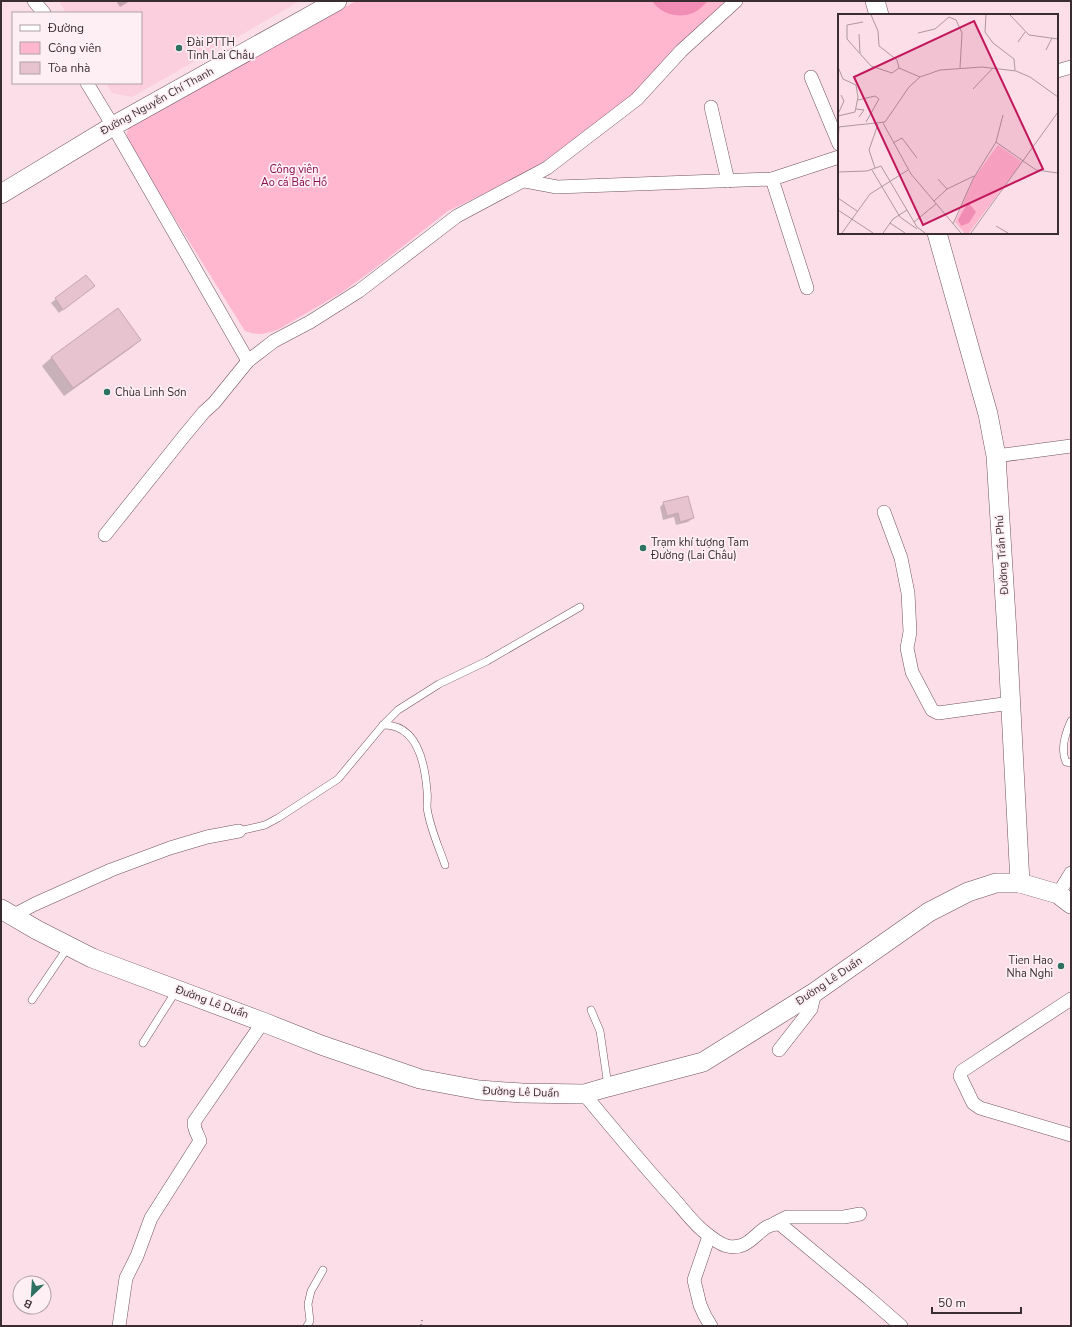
<svg xmlns="http://www.w3.org/2000/svg" width="1072" height="1327" font-family="'Nunito Sans',sans-serif">
  <rect width="100%" height="100%" fill="#fbdee7"/>
  <polygon fill="#fbcfde" points="59,1 300,1 132,97 112,93 106,83 141,83 141,13 66,13"/>
  <path fill="#ffb7d0" d="M 356,1 L 728,1 L 637,92 L 608,118 L 533,170 L 448,211 L 374,269 L 341,293 L 279,329 C 267,334 257,336 245,331 L 127,142 C 126,134 127,130 132,124 Z"/>
  <path fill="#f18db4" d="M 652,1 L 708,1 C 704,5 698,11 693,13 C 678,19 661,14 652,1 Z"/>
  <g fill="#0003">
    <polygon points="116,1 130,1 120,7"/>
    <polygon points="86,276 93,286 59,313 51,303"/>
    <polygon points="118,310 140,340 131,348 64,396 42,366 51,358"/>
    <polygon points="664,503 693,518 688,522 676,525 674,517 663,520 660,507"/>
  </g>
  <g fill="#e6c3cf" stroke="#c7a5b1">
    <polygon points="86,275 95,286 63,310 55,298"/>
    <polygon points="118,308 141,340 73,388 51,357"/>
    <polygon points="688,496 694,518 680,522 678,513 667,516 663,502"/>
  </g>
  <g fill="none" stroke-linecap="round" stroke-linejoin="round">
    <defs>
      <g id="lane">
        <path d="M 1071,721 C 1065,734 1060,749 1066,762 L 1071,763"/>
        <path d="M 383,725 C 418,724 425,764 427,791 C 428,796 427,802 427,807 C 429,826 439,847 445,865"/>
        <polyline points="239,831 265,825 278,818 338,779 383,725 398,710 439,684 487,661 580,607"/>
        <polyline points="32,1000 68,947"/>
        <polyline points="591,1010 600,1031 608,1086"/>
        <polyline points="143,1043 176,991"/>
        <polyline points="307,1326 310,1321 308,1304 311,1291 323,1270"/>
      </g>
      <g id="street">
        <polyline points="34,1 44,13"/>
        <polyline points="1057,71 1071,67"/>
        <polyline points="811,77 839,144"/>
        <polyline points="87,83 113,126 248,361"/>
        <polyline points="711,107 728,181"/>
        <polyline points="772,179 807,288"/>
        <polyline points="525,181 557,187 772,179 839,157"/>
        <polyline points="996,456 1071,446"/>
        <polyline points="884,512 901,558 908,593 910,632 907,648 912,672 932,710 938,713 1011,703"/>
        <polyline points="105,535 184,436 204,412 214,403 248,361 274,341 310,322 359,291 457,216 547,168 637,99 681,51 736,1"/>
        <polyline points="1058,894 1071,873"/>
        <polyline points="12,916 35,904 111,870 170,848 207,837 239,831"/>
        <polyline points="1071,999 962,1071 960,1076 973,1103 980,1108 1071,1135"/>
        <polyline points="779,1050 811,1009 815,992"/>
        <path d="M 584,1094 C 613,1129 642,1164 673,1198 C 682,1208 691,1220 701,1229 C 708,1235 718,1244 727,1246 C 753,1252 758,1222 780,1224 L 869,1298 L 901,1326"/>
        <polyline points="775,1223 787,1217 844,1217 860,1214"/>
        <polyline points="709,1236 694,1280 700,1305 705,1316 711,1326"/>
        <path d="M 119,1326 L 126,1278 L 137,1256 L 151,1218 L 200,1141 C 198,1134 194,1131 194,1122 L 263,1022"/>
      </g>
      <g id="secondary">
        <polyline points="875,1 879,15"/>
        <polyline points="1,194 113,126 337,1"/>
        <polyline points="937,233 988,414 996,456 1007,633 1020,883"/>
        <polyline points="1,909 37,930 92,958 263,1022 321,1045 420,1079 479,1090 522,1093 584,1094 608,1087 703,1062 815,992 929,912 968,892 996,883 1020,883 1058,894 1071,904"/>
      </g>
    </defs>
    <use href="#lane" stroke="#71535d" stroke-width="8"/>
    <use href="#street" stroke="#71535d" stroke-width="14"/>
    <use href="#secondary" stroke="#71535d" stroke-width="20"/>
    <polyline stroke="#9c878d" stroke-width="2" stroke-dasharray="2 3" stroke-linecap="butt" points="421,1326 422,1320"/>
    <use href="#lane" stroke="#fff" stroke-width="7"/>
    <use href="#street" stroke="#fff" stroke-width="13"/>
    <use href="#secondary" stroke="#fff" stroke-width="19"/>
  </g>
  <g fill="#2e7061" stroke="#feeff4" stroke-width="1.5">
    <circle cx="179" cy="48" r="4"/>
    <circle cx="107" cy="392" r="4"/>
    <circle cx="643" cy="548" r="4"/>
    <circle cx="1061" cy="966" r="4"/>
  </g>
  <g text-anchor="middle" dominant-baseline="central" stroke-width="3.5" stroke-linejoin="round" paint-order="stroke">
    <g font-size="11" fill="#3a2d31" stroke="#feeff4" text-anchor="start">
      <text x="187" y="42">Đài PTTH<tspan x="187" dy="13">Tỉnh Lai Châu</tspan></text>
      <text x="115" y="392">Chùa Linh Sơn</text>
      <text x="651" y="542">Trạm khí tượng Tam<tspan x="651" dy="13">Đường (Lai Châu)</tspan></text>
      <text x="1053" y="960" text-anchor="end">Tien Hao<tspan x="1053" dy="13">Nha Nghi</tspan></text>
    </g>
    <g font-size="11" fill="#3a2d31" stroke="#feeff4">
      <text transform="translate(157 101) rotate(-29)">Đường Nguyễn Chí Thanh</text>
      <text transform="translate(1002 555) rotate(-94)">Đường Trần Phú</text>
      <text transform="translate(829 981) rotate(-34)">Đường Lê Duẩn</text>
      <text transform="translate(212 1002) rotate(20)">Đường Lê Duẩn</text>
      <text transform="translate(521 1092) rotate(2)">Đường Lê Duẩn</text>
    </g>
    <g font-size="11" fill="#860d4e" stroke="#feeff4">
      <text x="294" y="169">Công viên<tspan x="294" dy="13">Ao cá Bác Hồ</tspan></text>
    </g>
  </g>
  <g transform="translate(838 14)">
    <rect width="220" height="220" fill="#fbdee7"/>
    <path d="M 160,131 L 184,148 L 131,219 L 126,219 L 117,208 L 136,164 Z" fill="#ffb7d0"/>
    <path d="M 130,188 L 138,198 L 131,209 L 123,212 L 120,206 Z" fill="#f18db4"/>
    <path fill="none" stroke="#ae979e" stroke-width="1" d="M 33,1 L 40,17 L 41,32 L 59,46 L 61,54M 148,1 L 147,18 L 155,29 L 176,45 L 177,56M 172,1 L 191,21 L 220,25M 25,8 L 9,11 L 9,25 L 33,52 L 54,59 L 61,54 L 82,63M 80,19 L 97,15 L 111,3 L 118,6 L 124,19 L 122,54M 21,20 L 22,39M 180,28 L 187,18M 208,36 L 214,24M 0,53 L 5,65 L 18,71 L 20,83 L 17,98 L 0,102M 135,75 L 155,54M 20,86 L 37,82 L 41,85 L 28,108M 18,95 L 26,96 L 21,103M 0,100 L 6,87 L 3,81M 45,109 L 73,160 L 123,219M 0,113 L 47,108 L 71,73 L 82,63 L 102,56 L 144,53 L 178,57 L 192,63 L 220,83M 158,128 L 198,156 L 220,159M 0,129 L 1,113M 55,129 L 64,124 L 79,144M 37,154 L 31,136 L 40,110M 34,156 L 62,203 L 79,215M 0,158 L 29,157 L 43,152 L 79,213 L 87,219M 100,165 L 109,175M 0,184 L 19,197M 96,187 L 109,175 L 136,162M 0,196 L 35,219M 76,208 L 98,190M 52,209 L 67,219M 115,210 L 135,165 L 158,128 L 165,101M 158,212 L 170,219M 4,219 L 32,180 L 70,156M 45,219 L 55,205 L 69,196M 133,219 L 220,98"/>
    <path fill="#c2185b" fill-opacity="0.15" stroke="#c2185b" stroke-width="2" d="M 136,7 L 205,155 L 85,211 L 16,63 Z"/>
    <rect width="220" height="220" fill="none" stroke="#3a2d31" stroke-width="2"/>
  </g>
  <rect width="1072" height="1327" fill="none" stroke="#3a2d31" stroke-width="4"/>
  <rect x="12" y="12" width="130" height="72" fill="#feeff4" stroke="#b0a1a6"/>
  <rect x="20" y="25" width="20" height="6" fill="#ffffff" stroke="#b0a1a6"/>
  <text x="48" y="32" font-size="12" fill="#3a2d31">Đường</text>
  <rect x="20" y="42" width="20" height="12" fill="#ffb7d0" stroke="#b0a1a6"/>
  <text x="48" y="52" font-size="12" fill="#3a2d31">Công viên</text>
  <rect x="20" y="62" width="20" height="12" fill="#e6c3cf" stroke="#b0a1a6"/>
  <text x="48" y="72" font-size="12" fill="#3a2d31">Tòa nhà</text>
  <g transform="translate(32 1295) rotate(205)"><circle r="19" fill="#feeff4" stroke="#b0a1a6"/>
  <path d="M0-3L7 15L0 10L-7 15Z" fill="#2e7061"/>
  <text y="-6" font-size="11" font-weight="bold" text-anchor="middle" fill="#3a2d31">B</text>
  </g>
  <path d="M932 1307v6h89v-6" fill="none" stroke="#3a2d31" stroke-width="2"/>
  <text x="938" y="1307" font-size="12" fill="#3a2d31" stroke="#feeff4" stroke-width="3" paint-order="stroke">50 m</text>
</svg>
